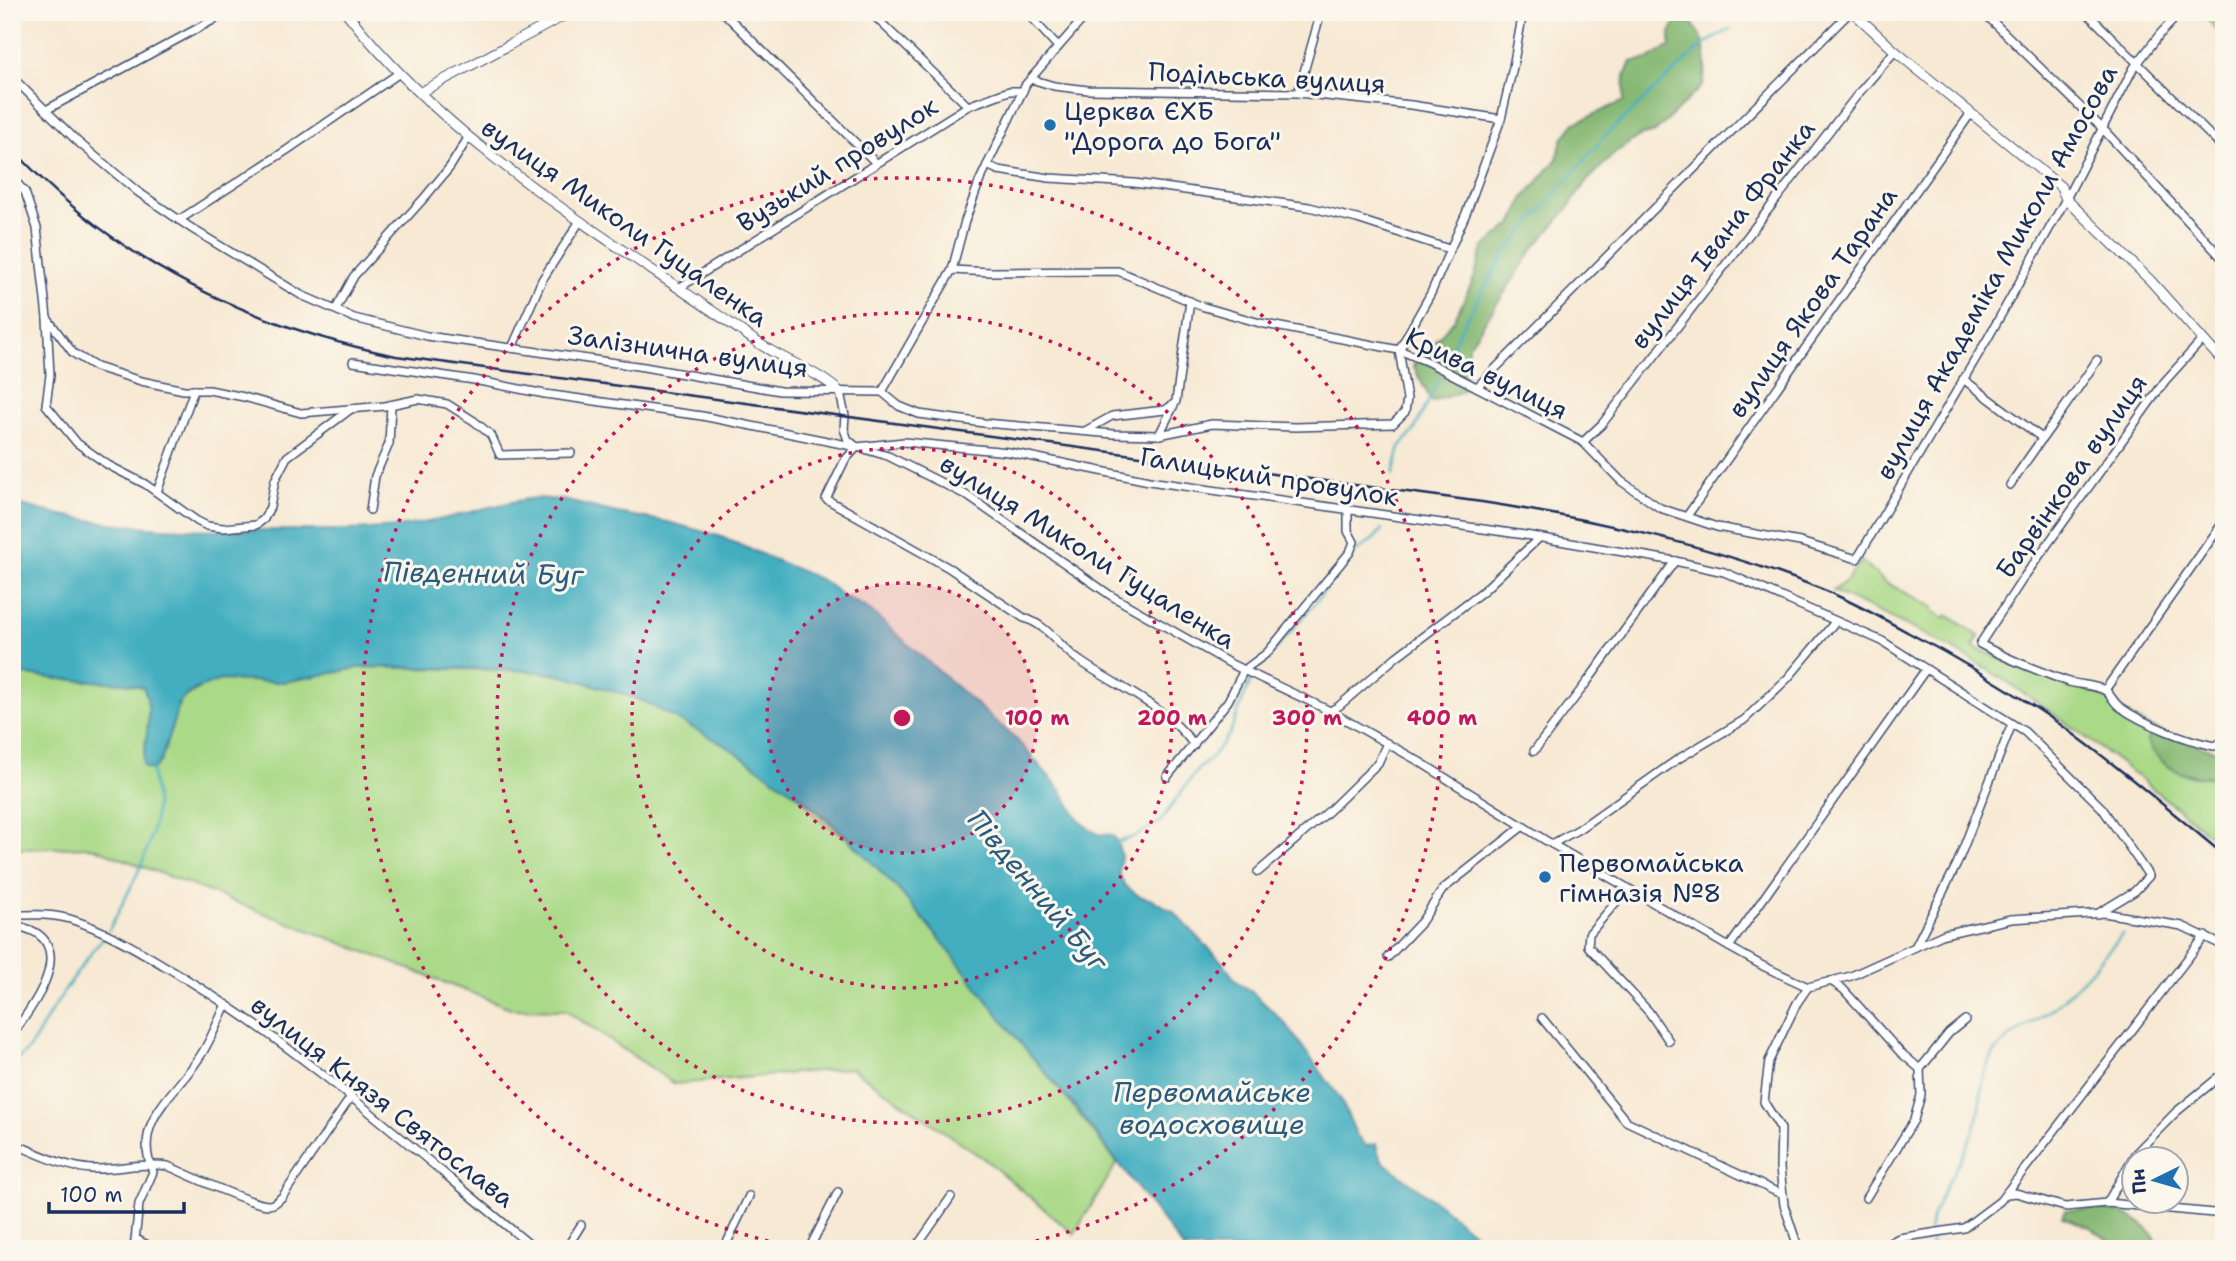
<svg xmlns="http://www.w3.org/2000/svg" width="2236" height="1261" font-family="'Shantell Sans',sans-serif">
  <rect width="100%" height="100%" fill="#fbf7ec"/>
  <filter id="ink" filterUnits="userSpaceOnUse"><feTurbulence type="fractalNoise" baseFrequency=".0143" numOctaves="2"/><feDisplacementMap in="SourceGraphic" scale="14" xChannelSelector="R" yChannelSelector="G"/><feConvolveMatrix kernelMatrix="1 2 1 2 8 2 1 2 1" color-interpolation-filters="sRGB"/></filter>
  <filter id="wash" filterUnits="userSpaceOnUse"><feTurbulence type="fractalNoise" baseFrequency=".00686" numOctaves="4" result="noise"/><feDisplacementMap in="SourceGraphic" scale="28" xChannelSelector="R" yChannelSelector="G"/><feGaussianBlur stdDeviation="1.57" result="paint"/><feColorMatrix in="noise" values="0 0 0 0 0 0 0 0 0 0 0 0 0 0 0 0 0 1.4 0 .05"/><feComposite in="paint" operator="in"/></filter>
  <g filter="url(#wash)">
    <rect width="100%" height="100%" fill="#f7e9d3"/>
    <g fill="#aad987" stroke="#628472" stroke-width="2">
      <polygon points="2207,12 2224,12 2224,40 2205,16"/>
      <path d="M 1861,561 L 1885,582 L 1933,607 L 1933,611 L 1945,618 L 1947,615 L 1979,636 L 1973,647 L 2019,667 L 2096,693 L 2110,701 L 2133,719 L 2172,737 L 2187,775 L 2224,778 L 2224,847 C 2148,783 2069,721 1985,668 C 1937,638 1885,615 1833,591 L 1847,580 Z"/>
      <path d="M 363,667 L 534,671 C 675,691 800,785 895,886 C 935,929 969,977 1005,1023 C 1042,1070 1081,1115 1117,1163 L 1074,1234 L 987,1161 L 851,1068 L 675,1084 L 565,1010 L 513,1009 L 92,847 L 12,849 L 12,673 L 59,679 L 125,683 L 143,687 C 154,706 145,742 143,763 L 161,761 L 180,701 L 206,684 L 220,680 L 284,682 Z"/>
    </g>
    <g fill="#87b974" stroke="#517469" stroke-width="2">
      <polygon points="1675,23 1692,23 1703,40 1706,64 1703,85 1655,132 1639,136 1615,153 1587,181 1566,211 1536,245 1468,347 1463,391 1432,402 1413,366 1454,320 1473,281 1483,248 1513,223 1523,199 1557,159 1562,140 1575,123 1624,101 1625,76 1631,62 1649,59 1670,46 1670,33"/>
      <path d="M 2151,733 L 2172,737 L 2216,751 L 2224,747 L 2224,778 C 2187,775 2166,776 2147,741 Z"/>
      <path d="M 2065,1210 C 2106,1209 2141,1207 2161,1249 L 2120,1249 L 2090,1227 L 2062,1217 Z"/>
    </g>
    <path fill="#42aec0" stroke="#2e6e8f" stroke-width="2" d="M 536,498 L 563,500 L 617,513 L 668,522 L 719,536 L 822,580 L 843,596 L 867,608 L 1017,740 L 1061,790 L 1079,820 L 1088,828 L 1098,834 L 1112,835 L 1117,841 L 1121,855 L 1119,873 L 1124,885 L 1139,896 L 1153,900 L 1173,911 L 1223,963 L 1236,981 L 1252,992 L 1284,1022 L 1340,1098 L 1357,1136 L 1366,1146 L 1376,1144 L 1378,1152 L 1383,1162 L 1439,1204 L 1492,1249 L 1184,1249 L 1077,1109 L 1022,1045 L 939,938 L 896,887 L 846,836 L 806,801 L 725,745 L 639,699 L 557,674 L 507,669 L 363,667 L 284,682 L 220,680 L 194,690 L 180,701 L 161,761 L 152,770 L 145,768 L 143,763 C 145,742 154,706 143,687 L 125,683 L 59,679 L 12,673 L 12,502 C 103,531 199,531 293,530 C 334,530 376,531 416,524 C 456,518 495,503 536,498 Z"/>
    <g fill="none" stroke-linecap="round" stroke-linejoin="round">
      <g stroke="#42aec0" stroke-width="2.5">
        <polyline points="1446,359 1460,330 1505,253 1604,137 1704,44 1731,29"/>
        <polyline points="1393,475 1400,447 1414,431 1439,379"/>
        <polyline points="1353,554 1375,538 1382,529"/>
        <polyline points="1261,666 1313,606 1337,573"/>
        <polyline points="2221,833 2224,830"/>
        <polyline points="1116,843 1136,836 1160,822 1197,770 1211,758 1230,733 1251,679"/>
        <path d="M 109,930 C 129,890 153,852 156,807 C 157,794 152,781 152,769"/>
        <path d="M 12,1062 C 31,1053 39,1032 49,1015 C 66,988 84,961 104,937"/>
        <path d="M 1929,1230 C 1937,1192 1965,1160 1976,1123 C 1982,1101 1980,1070 1995,1052 C 2011,1032 2036,1023 2054,1007 C 2080,985 2102,959 2123,933"/>
        <polyline points="1930,1236 1932,1249"/>
      </g>
    </g>
  </g>
  <g filter="url(#ink)">
    <g fill="none" stroke-linecap="round" stroke-linejoin="round">
      <defs>
        <g id="minor">
          <polyline points="723,12 876,163"/>
          <polyline points="870,12 968,106"/>
          <polyline points="1026,12 1058,47"/>
          <polyline points="1983,12 2102,128 2224,260"/>
          <polyline points="2086,12 2224,149"/>
          <polyline points="12,77 78,142 138,192 194,230 301,295 354,318 427,336 644,367 780,391 882,392 899,406 919,414 984,423 1114,434 1159,435 1212,424 1296,427 1393,424 1405,412 1407,399 1399,350 1431,293 1467,211 1501,119 1513,67 1523,12"/>
          <polyline points="1031,79 1054,86 1088,90 1298,93 1411,105 1501,119"/>
          <polyline points="1298,93 1321,12"/>
          <polyline points="46,110 228,12"/>
          <polyline points="987,165 998,170 1049,178 1134,183 1309,207 1357,219 1449,249"/>
          <polyline points="12,178 25,192 37,228 47,318 73,353 96,367 141,381 184,390 209,390 244,397 301,413 385,406 418,399 447,404 474,421 491,435 500,455 571,453"/>
          <polyline points="179,220 287,150 398,74"/>
          <polyline points="952,270 991,272 1118,271 1201,306 1260,323 1399,350 1426,361 1583,442 1621,481 1660,508 1717,527 1800,542 1857,559 1988,338 2066,199 2133,69 2160,34 2181,12"/>
          <polyline points="679,288 968,106 1009,91 1023,91"/>
          <polyline points="336,309 354,276 425,197 450,167 468,138"/>
          <polyline points="47,319 50,375 46,405 77,443 108,465 145,484 197,521 207,526 223,528 256,525 264,519 270,507 275,480 287,457 351,409"/>
          <path d="M 2203,339 L 2165,381 L 2024,577 L 1980,644 C 2009,660 2038,671 2069,682 C 2080,685 2097,685 2106,691 C 2111,695 2114,703 2120,707 C 2143,724 2186,740 2214,746 L 2224,741"/>
          <polyline points="512,348 542,280 580,221"/>
          <polyline points="353,362 474,380 545,394 702,416 857,447 904,442 1009,452 1149,481 1525,535 1675,561 1724,572 1882,641 2025,732 2102,808 2149,876 2135,891 2097,914"/>
          <polyline points="1963,379 2042,438"/>
          <polyline points="1477,387 1850,12"/>
          <polyline points="840,392 845,416 844,429 848,440 857,447 888,456 966,495 1110,595 1231,664 1330,711 1420,762 1545,840 1729,947 1763,966 1808,987 1851,976 1944,934 2011,919 2104,913 2182,926 2224,946"/>
          <polyline points="882,392 952,270 965,221 980,180 1026,84 1089,12"/>
          <polyline points="1085,431 1112,416 1165,410 1175,403"/>
          <polyline points="1159,435 1176,401 1190,301"/>
          <polyline points="1583,442 1602,424 1858,94 1895,51"/>
          <path d="M 857,447 L 845,460 L 826,499 L 949,568 L 1024,618 C 1048,625 1060,648 1080,661 C 1119,688 1165,705 1194,745"/>
          <path d="M 2010,485 C 2038,443 2069,403 2097,360"/>
          <polyline points="157,492 194,390"/>
          <polyline points="370,510 375,476 389,444 391,405"/>
          <polyline points="1687,516 1971,113"/>
          <polyline points="2105,690 2224,521"/>
          <polyline points="1330,711 1339,706 1396,657 1483,591 1539,538"/>
          <polyline points="1534,751 1587,682 1675,561"/>
          <polyline points="1167,777 1228,701 1244,670 1267,653 1350,552 1354,542 1348,531 1348,510"/>
          <polyline points="1552,844 1579,829 1678,759 1744,720 1788,678 1835,622"/>
          <polyline points="1258,872 1329,811 1378,763 1387,743"/>
          <polyline points="1628,888 1589,934 1588,946 1649,1012 1669,1041"/>
          <path d="M 12,916 C 31,914 52,914 70,919 C 111,932 146,955 183,977 C 309,1054 420,1155 535,1249"/>
          <path d="M 12,924 C 20,927 31,929 38,934 C 71,958 28,1013 12,1035"/>
          <polyline points="1729,947 1926,669"/>
          <polyline points="1915,947 1957,864 2012,724"/>
          <polyline points="1388,957 1422,921 1443,889 1523,826"/>
          <polyline points="1831,981 1843,989 1900,1052 1920,1069 1921,1095 1914,1120 1866,1198"/>
          <polyline points="1542,1018 1626,1121 1783,1195"/>
          <polyline points="1920,1069 1949,1033 1965,1020"/>
          <path d="M 12,1143 C 37,1153 63,1167 91,1169 C 117,1170 142,1162 168,1166 C 189,1175 249,1204 268,1205 C 275,1205 277,1201 282,1197 L 351,1097"/>
          <polyline points="2007,1194 2016,1193 2065,1207 2107,1203 2224,1214"/>
          <polyline points="2107,1203 2135,1154 2176,1112 2224,1073"/>
          <polyline points="136,1239 155,1249"/>
          <path d="M 134,1249 L 139,1204 L 153,1172 C 131,1122 175,1095 199,1058 C 210,1042 218,1022 226,1004"/>
          <polyline points="566,1249 581,1225"/>
          <polyline points="724,1249 749,1196"/>
          <polyline points="809,1249 838,1192"/>
          <polyline points="915,1249 951,1197"/>
          <polyline points="1802,1249 1796,1241 1784,1205 1780,1168 1781,1129 1764,1102 1769,1061 1797,1003 1808,987"/>
          <polyline points="1878,1249 1899,1238 1964,1228 2000,1201 2205,936"/>
        </g>
        <g id="tertiary">
          <path d="M 346,12 C 455,152 612,239 754,340 C 781,360 815,369 840,392"/>
          <polyline points="1853,12 1895,51 2061,187 2066,199 2150,280 2224,363"/>
          <polyline points="421,92 571,12"/>
        </g>
      </defs>
      <use href="#minor" stroke="#3c4b70" stroke-width="10"/>
      <use href="#tertiary" stroke="#3c4b70" stroke-width="11"/>
      <use href="#minor" stroke="#fff" stroke-width="7"/>
      <use href="#tertiary" stroke="#fff" stroke-width="9"/>
      <path stroke="#1b2f5e" stroke-width="2.5" d="M 12,148 C 115,262 247,325 396,356 L 1482,502 C 1598,520 1710,545 1819,588 C 1850,600 1880,617 1909,633 C 1959,659 2007,688 2054,720 C 2113,762 2168,809 2224,855"/>
    </g>
  </g>
  <circle cx="902" cy="718" r="135" fill="#c2185b" fill-opacity=".12"/>
  <g fill="none" stroke="#c2185b" stroke-width="3.5" stroke-dasharray="3.5 7">
    <circle cx="902" cy="718" r="135"/>
    <circle cx="902" cy="718" r="270"/>
    <circle cx="902" cy="718" r="405"/>
    <path d="M799 1248A540 540 0 1 1 1005 1248"/>
  </g>
  <g fill="#1f6fb2" stroke="#fbf7ec" stroke-width="2.5">
    <circle cx="1050" cy="125" r="7"/>
    <circle cx="1545" cy="877" r="7"/>
  </g>
  <g text-anchor="middle" dominant-baseline="central" stroke-width="6" stroke-linejoin="round" paint-order="stroke">
    <g font-size="26" fill="#1b2f5e" stroke="#fbf7ec">
      <text transform="translate(1267 77) rotate(3)">Подільська вулиця</text>
      <text transform="translate(837 164) rotate(-32)">Вузький провулок</text>
      <text transform="translate(625 222) rotate(35)">вулиця Миколи Гуцаленка</text>
      <text transform="translate(1722 234) rotate(-52)">вулиця Івана Франка</text>
      <text transform="translate(1996 272) rotate(-61)">вулиця Академіка Миколи Амосова</text>
      <text transform="translate(1812 302) rotate(-55)">вулиця Якова Тарана</text>
      <text transform="translate(688 351) rotate(8)">Залізнична вулиця</text>
      <text transform="translate(1487 373) rotate(26)">Крива вулиця</text>
      <text transform="translate(1269 476) rotate(9)">Галицький провулок</text>
      <text transform="translate(2071 476) rotate(-55)">Барвінкова вулиця</text>
      <text transform="translate(1088 551) rotate(32)">вулиця Миколи Гуцаленка</text>
      <text transform="translate(383 1101) rotate(38)">вулиця Князя Святослава</text>
    </g>
    <g font-size="26" fill="#1b2f5e" stroke="#fbf7ec" text-anchor="start">
      <text x="1064" y="110">Церква ЄХБ<tspan x="1064" dy="30">"Дорога до Бога"</tspan></text>
      <text x="1559" y="862">Первомайська<tspan x="1559" dy="30">гімназія №8</tspan></text>
    </g>
    <g font-size="28" font-style="italic" fill="#295b80" stroke="#fbf7ec">
      <text transform="translate(483 573) rotate(1)">Південний Буг</text>
      <text transform="translate(1038 890) rotate(50)">Південний Буг</text>
      <text x="1212" y="1092">Первомайське<tspan x="1212" dy="32">водосховище</tspan></text>
    </g>
  </g>
  <circle cx="902" cy="718" r="10" fill="#c2185b" stroke="#fbf7ec" stroke-width="3.5"/>
  <g font-size="21" text-anchor="middle" font-weight="bold" fill="#c2185b" stroke="#fbf7ec" stroke-width="6" stroke-linejoin="round" paint-order="stroke">
    <text x="1037" y="725">100 m</text>
    <text x="1172" y="725">200 m</text>
    <text x="1307" y="725">300 m</text>
    <text x="1442" y="725">400 m</text>
  </g>
  <rect width="2236" height="1261" fill="none" stroke="#fbf7ec" stroke-width="42"/>
  <g transform="translate(2155 1180) rotate(265)"><circle r="33" fill="#fbf7ec" stroke="#a1a7b3" stroke-width="2"/>
  <path d="M0-5L12 26L0 18L-12 26Z" fill="#1f6fb2"/>
  <text y="-10" font-size="19" font-weight="bold" text-anchor="middle" fill="#1b2f5e">Пн</text>
  </g>
  <path d="M49 1202v10h135v-10" fill="none" stroke="#1b2f5e" stroke-width="3.5"/>
  <text x="60" y="1202" font-size="21" fill="#1b2f5e" stroke="#fbf7ec" stroke-width="5" paint-order="stroke">100 m</text>
</svg>
